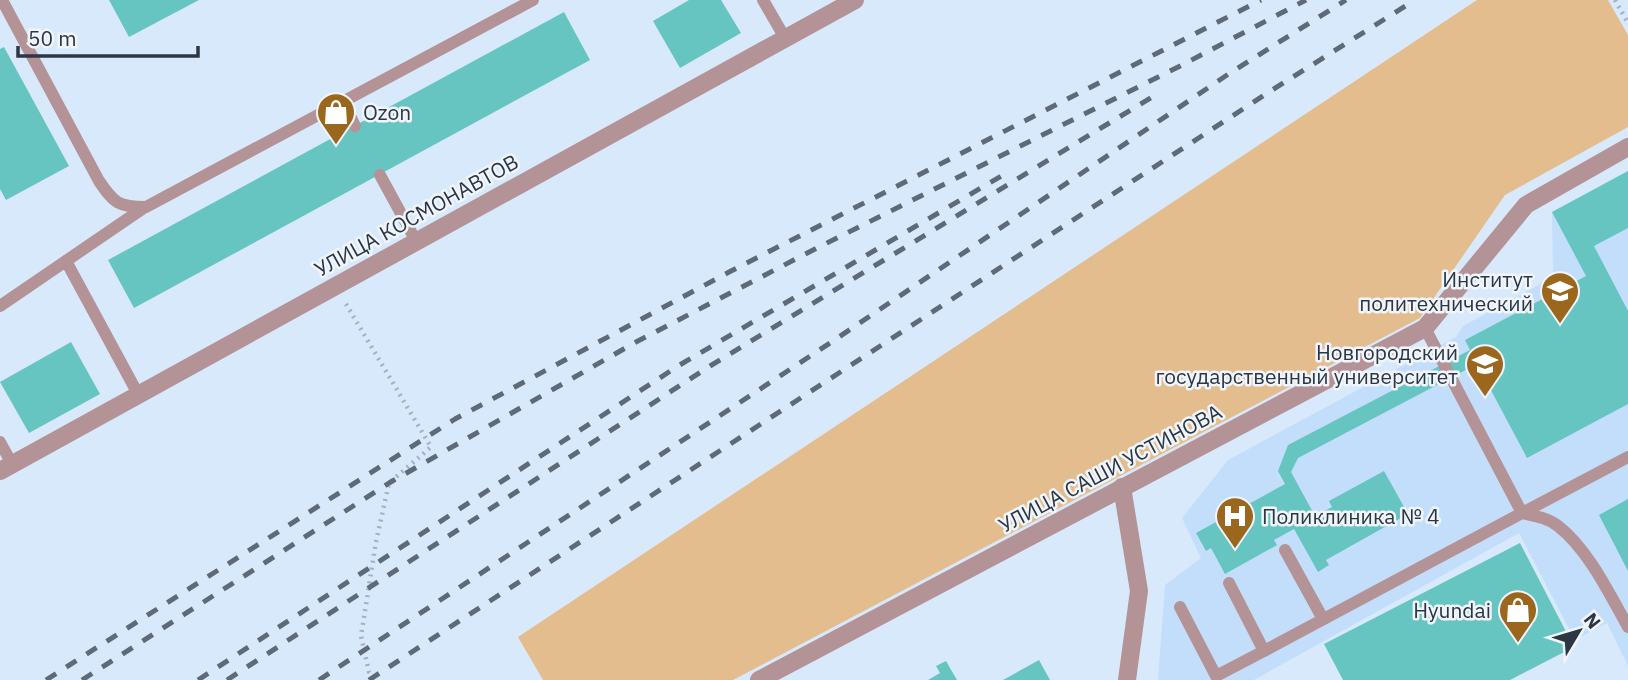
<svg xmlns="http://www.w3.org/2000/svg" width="1628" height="680" font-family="'IBM Plex Sans',sans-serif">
  <rect width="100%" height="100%" fill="#d9e9fc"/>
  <polygon fill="#c3defb" points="1628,171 1628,666 1607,623 1575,640 1519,533 1254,680 1158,680 1165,585 1201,558 1182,518 1228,460 1456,337 1463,326 1553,277 1552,212"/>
  <polygon fill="#e4bd8e" points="1477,0 1608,0 1628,35 1628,127 1505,195 1420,318 733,680 543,680 518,637"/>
  <g fill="#66c5c0">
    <polygon points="109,0 199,0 129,37"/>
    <polygon points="689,0 721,0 741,33 680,68 653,21"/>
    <polygon points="564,12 590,60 134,308 108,260"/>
    <polygon points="4,47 69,166 6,200 0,189 0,49"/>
    <polygon points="1628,171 1628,228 1594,246 1628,311 1628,404 1527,458 1477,364 1298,458 1291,472 1315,516 1332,507 1329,501 1384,471 1408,514 1326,560 1329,565 1318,572 1294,529 1274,540 1277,545 1225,574 1211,548 1206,551 1196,533 1285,484 1278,471 1288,445 1470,350 1465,340 1586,276 1552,212"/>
    <polygon points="71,342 100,394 29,433 0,382"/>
    <polygon points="1628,499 1628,571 1599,515"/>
    <polygon points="1520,543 1574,647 1510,680 1343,680 1324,644"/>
    <polygon points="1039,660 1050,680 1003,680"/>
    <polygon points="946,661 957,680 928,680 940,673 936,666"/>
  </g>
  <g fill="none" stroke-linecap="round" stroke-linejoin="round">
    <g stroke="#a3b1c2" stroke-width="4.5" stroke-dasharray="2 5" stroke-linecap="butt">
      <polyline points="1615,0 1628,23"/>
      <polyline points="346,304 431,447 389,483 376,542 361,636 369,672 377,680"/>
    </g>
    <g stroke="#b49396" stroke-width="12">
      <path d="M 2,0 L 99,181 C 114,203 118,207 146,207 L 533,0"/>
      <polyline points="763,0 785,38"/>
      <polyline points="343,101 355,126"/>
      <polyline points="380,175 416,241"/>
      <polyline points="66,261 138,394"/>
      <polyline points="0,306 145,207"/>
      <polyline points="0,442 12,464"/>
      <path d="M 1522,513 C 1535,516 1548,518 1558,526 C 1588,549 1610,595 1628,627"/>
      <polyline points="1522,513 1628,457"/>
      <polyline points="1285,550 1323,619"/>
      <polyline points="1229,583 1264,651 1522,513 1425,328"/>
      <polyline points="1180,607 1216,676 1264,651"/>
    </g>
    <g stroke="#b49396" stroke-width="18">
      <polyline points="0,471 855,0"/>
      <polyline points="1122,487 1139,591 1127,680"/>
      <polyline points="759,680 1425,328 1526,205 1628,147"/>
    </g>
    <g stroke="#5e6a78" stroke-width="5" stroke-dasharray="12 12" stroke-linecap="butt">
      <polyline points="46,680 455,419 731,271 1261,0"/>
      <polyline points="82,680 389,483 636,342 817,248 1182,65 1306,0"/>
      <polyline points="198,680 678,366 1003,175"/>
      <polyline points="227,680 710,366 1152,97"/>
      <polyline points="319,680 833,341 1230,73 1346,0"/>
      <polyline points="369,680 1269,92 1415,0"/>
    </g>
  </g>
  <defs>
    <symbol id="shop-pin" viewBox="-11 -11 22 30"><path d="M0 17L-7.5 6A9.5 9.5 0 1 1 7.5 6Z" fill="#9a671d" stroke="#eff5fb"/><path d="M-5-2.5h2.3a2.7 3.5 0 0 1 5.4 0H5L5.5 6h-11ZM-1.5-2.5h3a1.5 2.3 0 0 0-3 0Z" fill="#fff"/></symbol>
    <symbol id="university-pin" viewBox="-11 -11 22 30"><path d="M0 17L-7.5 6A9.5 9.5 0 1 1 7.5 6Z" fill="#9a671d" stroke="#eff5fb"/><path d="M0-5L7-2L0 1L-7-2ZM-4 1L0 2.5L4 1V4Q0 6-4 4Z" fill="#fff"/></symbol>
    <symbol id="hospital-pin" viewBox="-11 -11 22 30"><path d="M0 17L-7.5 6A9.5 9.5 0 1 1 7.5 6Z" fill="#9a671d" stroke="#eff5fb"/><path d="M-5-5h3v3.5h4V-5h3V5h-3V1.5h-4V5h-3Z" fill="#fff"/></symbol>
  </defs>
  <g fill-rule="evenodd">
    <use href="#shop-pin" x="314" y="90" width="44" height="60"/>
    <use href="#university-pin" x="1538" y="269" width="44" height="60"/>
    <use href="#university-pin" x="1463" y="342" width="44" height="60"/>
    <use href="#hospital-pin" x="1213" y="494" width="44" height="60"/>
    <use href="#shop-pin" x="1496" y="588" width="44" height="60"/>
  </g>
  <g text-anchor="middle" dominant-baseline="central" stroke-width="5" stroke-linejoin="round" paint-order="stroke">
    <g font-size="21" fill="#2c3743" stroke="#eff5fb" text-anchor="end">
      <text x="363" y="112" text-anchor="start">Ozon</text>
      <text x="1533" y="279">Институт<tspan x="1533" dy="24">политехнический</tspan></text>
      <text x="1458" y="352">Новгородский<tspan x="1458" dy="24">государственный университет</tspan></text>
      <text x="1262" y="516" text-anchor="start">Поликлиника № 4</text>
      <text x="1491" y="610">Hyundai</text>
    </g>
    <g font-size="21" fill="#2c3743" stroke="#eff5fb">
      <text transform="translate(416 215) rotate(-29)">УЛИЦА КОСМОНАВТОВ</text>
      <text transform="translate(1110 468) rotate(-28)">УЛИЦА САШИ УСТИНОВА</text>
    </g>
  </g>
  <g transform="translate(1579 631) rotate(52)" stroke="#eff5fb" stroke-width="5" paint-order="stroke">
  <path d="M0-5L12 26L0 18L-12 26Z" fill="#2c3743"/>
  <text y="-10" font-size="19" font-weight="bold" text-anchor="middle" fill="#2c3743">N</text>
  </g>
  <path d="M18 46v10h180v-10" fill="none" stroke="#2c3743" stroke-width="3.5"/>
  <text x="28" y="46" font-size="21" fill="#2c3743" stroke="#eff5fb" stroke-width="5" paint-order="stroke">50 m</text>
</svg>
